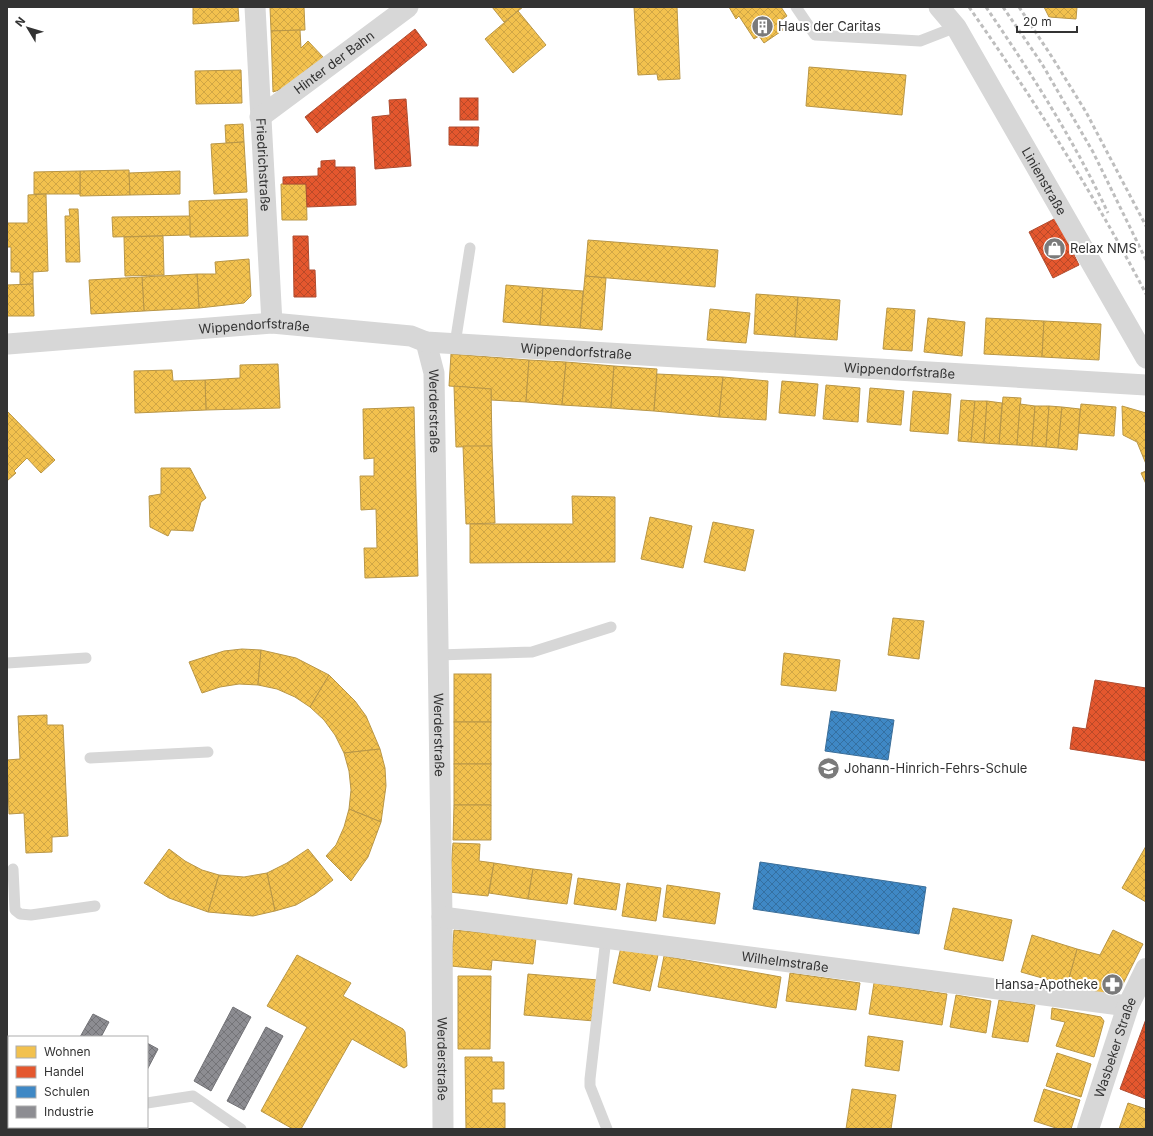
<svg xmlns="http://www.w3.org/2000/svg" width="1153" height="1136" font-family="Inter,sans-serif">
  <defs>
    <pattern id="homes-cross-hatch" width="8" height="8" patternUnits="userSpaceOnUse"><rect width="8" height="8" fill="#f2c14e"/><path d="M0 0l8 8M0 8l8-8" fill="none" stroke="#d0a645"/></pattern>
    <pattern id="shops-cross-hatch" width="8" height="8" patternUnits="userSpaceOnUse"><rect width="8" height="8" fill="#e4572e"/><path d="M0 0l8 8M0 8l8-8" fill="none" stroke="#b94928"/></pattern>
    <pattern id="schools-cross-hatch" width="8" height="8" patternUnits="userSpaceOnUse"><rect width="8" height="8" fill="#3f88c5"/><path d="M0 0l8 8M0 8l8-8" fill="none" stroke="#3570a1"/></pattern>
    <pattern id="industry-cross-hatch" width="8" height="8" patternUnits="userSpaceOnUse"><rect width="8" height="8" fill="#8d8d92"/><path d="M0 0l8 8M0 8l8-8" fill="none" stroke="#747478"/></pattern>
  </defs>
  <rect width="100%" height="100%" fill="#fff"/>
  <g fill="url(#homes-cross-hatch)" stroke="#b99646">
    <polygon points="193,7 238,7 239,21 193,24"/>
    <polygon points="270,7 304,7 305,30 271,31"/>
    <polygon points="492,7 523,7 504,22"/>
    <polygon points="634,7 677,7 680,79 658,80 657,74 638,75"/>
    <polygon points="729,7 781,7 787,16 778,22 783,30 764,43 759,36 754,39 739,16 736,19"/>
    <polygon points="1044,7 1077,7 1076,19 1049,17"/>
    <polygon points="518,11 546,45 513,73 485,39"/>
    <polygon points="300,30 301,48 308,41 324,58 288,87 273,92 271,31"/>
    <polygon points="809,67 906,75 902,115 806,106"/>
    <polygon points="241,70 242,103 196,104 195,71"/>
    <polygon points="243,124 244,142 226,143 225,125"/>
    <polygon points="244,142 247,192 214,194 211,144"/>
    <polygon points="129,170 130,195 80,196 80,171"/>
    <polygon points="80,171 80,194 34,194 34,172"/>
    <polygon points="180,171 180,194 130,195 129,173"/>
    <polygon points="281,184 306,184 307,220 282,220"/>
    <polygon points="46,194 48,271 33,272 33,284 20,285 20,272 11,272 11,247 7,247 7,223 28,223 28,195"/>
    <polygon points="247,199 248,236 190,237 189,201"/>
    <polygon points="69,209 78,209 80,262 66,262 65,216 70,216"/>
    <polygon points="190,216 190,235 113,237 112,217"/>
    <polygon points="163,236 164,275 125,276 124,237"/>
    <polygon points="588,240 718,250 715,287 585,276"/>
    <polygon points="249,259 251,296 244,303 199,308 197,274 216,274 215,262"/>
    <polygon points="197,274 199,308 144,311 142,277"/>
    <polygon points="585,276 606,278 602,330 580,328"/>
    <polygon points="142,277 144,311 91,314 89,280"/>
    <polygon points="33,284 34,316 7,316 7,285"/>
    <polygon points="506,285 543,288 540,325 503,322"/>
    <polygon points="543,288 583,291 580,328 540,325"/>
    <polygon points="756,294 798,297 795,337 754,334"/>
    <polygon points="798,297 840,300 837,340 795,337"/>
    <polygon points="887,308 915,310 912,351 883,349"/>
    <polygon points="710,309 750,313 746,343 707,340"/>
    <polygon points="928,318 965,322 962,356 924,352"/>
    <polygon points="986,318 1044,321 1042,357 984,354"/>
    <polygon points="1044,321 1101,324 1099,360 1042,357"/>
    <polygon points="451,354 529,360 526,402 491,400 491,389 449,386"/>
    <polygon points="529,360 566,362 562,405 526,402"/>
    <polygon points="566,362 614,366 611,408 562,405"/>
    <polygon points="278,364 280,408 206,410 205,380 240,378 240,365"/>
    <polygon points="614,366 657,369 654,411 611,408"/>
    <polygon points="172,370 173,381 205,380 206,410 135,413 134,371"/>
    <polygon points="657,374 723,377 719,417 654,411"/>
    <polygon points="723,377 768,381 766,420 719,417"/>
    <polygon points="782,381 818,384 815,416 779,413"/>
    <polygon points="826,385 860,388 858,422 823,419"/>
    <polygon points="454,386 491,389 492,446 456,447"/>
    <polygon points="870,388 904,391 901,425 867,422"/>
    <polygon points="913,391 951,394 948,434 910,431"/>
    <polygon points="1003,397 1021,398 1017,445 999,444"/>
    <polygon points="961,400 975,401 971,442 958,441"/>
    <polygon points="975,401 987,401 984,443 971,442"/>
    <polygon points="987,401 1002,403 999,444 984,443"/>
    <polygon points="1020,404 1035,406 1032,446 1017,445"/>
    <polygon points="1081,404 1116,407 1114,436 1078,433"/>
    <polygon points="1035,406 1049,406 1046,447 1032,446"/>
    <polygon points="1049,406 1062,407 1058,448 1046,447"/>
    <polygon points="1122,406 1146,413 1146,464 1137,442 1123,435"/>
    <polygon points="414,407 418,576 365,578 364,548 377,548 376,509 361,510 360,476 374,476 374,458 364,459 363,409"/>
    <polygon points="1062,407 1080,409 1077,450 1058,448"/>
    <polygon points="7,411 55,460 41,473 27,458 14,471 16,473 7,481"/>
    <polygon points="463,446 492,446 495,523 466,524"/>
    <polygon points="161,468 190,468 206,498 201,502 193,531 171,530 168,536 150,527 149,496 161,494"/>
    <polygon points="1146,471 1146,484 1141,473"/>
    <polygon points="572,496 615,497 615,562 470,563 470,524 573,524"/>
    <polygon points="650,517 692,526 683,568 641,559"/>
    <polygon points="713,522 754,530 745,571 704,562"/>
    <polygon points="893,618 924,621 919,659 888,655"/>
    <polygon points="242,649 261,650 258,685 239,684 220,687 202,693 189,662 224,651"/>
    <polygon points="261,650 296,658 329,675 310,707 295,697 277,689 258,685"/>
    <polygon points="784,653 840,660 836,691 781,685"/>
    <rect x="454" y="674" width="37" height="48"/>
    <polygon points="329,675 355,701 366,716 380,749 344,753 335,735 324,720 310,707"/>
    <polygon points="47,715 47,725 63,725 68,836 52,837 52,852 26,853 24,813 9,814 7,760 20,759 18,716"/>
    <rect x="454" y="722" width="37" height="42"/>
    <polygon points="380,749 385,768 386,786 381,822 349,809 351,790 349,771 344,753"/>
    <rect x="454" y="764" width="37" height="41"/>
    <polygon points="454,805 491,805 491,840 453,840"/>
    <polygon points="349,809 381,822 368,857 351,881 326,856 336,845 344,827"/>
    <polygon points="453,843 480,844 479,861 494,863 488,896 449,892"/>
    <polygon points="1146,846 1146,902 1122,888"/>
    <polygon points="169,849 185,861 202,870 219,875 208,912 169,898 144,883"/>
    <polygon points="308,849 333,880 315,894 296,905 275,911 267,873 287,863"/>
    <polygon points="494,863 533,869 528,899 489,893"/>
    <polygon points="533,869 572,874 567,904 528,899"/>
    <polygon points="267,873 275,911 253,916 208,912 219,875 244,877"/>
    <polygon points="578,878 620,884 616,910 574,904"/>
    <polygon points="627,883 661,888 656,921 622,916"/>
    <polygon points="667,885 720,893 715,924 663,917"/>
    <polygon points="953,908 1012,920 1003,961 944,949"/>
    <polygon points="454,930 536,938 533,964 492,960 491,970 451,966"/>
    <polygon points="1113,930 1143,944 1121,988 1108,995 1067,985 1077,949 1100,955"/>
    <polygon points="1032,935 1077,949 1067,985 1021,972"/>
    <polygon points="621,947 658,955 650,991 613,983"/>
    <polygon points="297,955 351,983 343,996 403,1029 405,1032 407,1066 404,1068 352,1039 301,1129 293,1129 261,1111 307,1027 267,1006"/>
    <polygon points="664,956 781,977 776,1008 658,987"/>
    <polygon points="790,973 860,983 856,1010 786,1001"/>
    <polygon points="528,974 598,980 594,1021 524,1015"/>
    <polygon points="458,976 491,976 490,1049 458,1049"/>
    <polygon points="874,983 947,994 942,1025 869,1014"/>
    <polygon points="956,995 991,1001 986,1033 950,1027"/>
    <polygon points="999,1000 1035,1005 1028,1042 992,1037"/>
    <polygon points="1052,1008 1101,1017 1104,1021 1094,1057 1056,1046 1065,1022 1051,1019"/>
    <polygon points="868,1036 903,1041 899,1071 865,1066"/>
    <polygon points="1057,1053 1091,1064 1081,1097 1046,1086"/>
    <polygon points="465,1057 492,1057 492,1062 504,1062 504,1089 492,1089 492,1103 505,1103 505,1129 466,1129"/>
    <polygon points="852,1089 896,1095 891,1129 846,1129"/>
    <polygon points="1044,1089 1080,1100 1071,1129 1059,1129 1034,1121"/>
    <polygon points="1128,1103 1146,1109 1146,1129 1119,1129"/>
  </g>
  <g fill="url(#shops-cross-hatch)" stroke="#af4c30">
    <polygon points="415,29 427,45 317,133 305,117"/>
    <rect x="460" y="98" width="18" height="22"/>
    <polygon points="406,99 411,166 375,169 372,117 390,115 389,100"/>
    <polygon points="449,127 479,127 478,146 449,145"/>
    <polygon points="335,160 335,167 355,167 356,205 307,207 306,184 283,184 283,177 318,176 318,168 321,168 321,161"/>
    <polygon points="1056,218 1079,265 1053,278 1029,232"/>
    <polygon points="293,236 308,236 309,270 315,270 316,297 294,297"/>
    <polygon points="1095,680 1146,688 1146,761 1070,749 1073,727 1086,729"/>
    <polygon points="1146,1019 1146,1099 1120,1089"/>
  </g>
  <g fill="url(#schools-cross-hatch)" stroke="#3b6e99">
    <polygon points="831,711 894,720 888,760 825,751"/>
    <polygon points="760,862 926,887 919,934 753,909"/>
  </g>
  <g fill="url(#industry-cross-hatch)" stroke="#727276">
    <polygon points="233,1007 251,1017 211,1091 194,1081"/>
    <polygon points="93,1014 109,1022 101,1037 80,1037"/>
    <polygon points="266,1027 283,1036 244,1110 227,1101"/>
    <polygon points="147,1043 158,1049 147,1070"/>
  </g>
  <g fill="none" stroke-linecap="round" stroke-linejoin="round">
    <g stroke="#d7d7d7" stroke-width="11">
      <polyline points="796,7 815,35 920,41 956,27"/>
      <polyline points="455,344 470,248"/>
      <polyline points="438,655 532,652 611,627"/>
      <polyline points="7,663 86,658"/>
      <polyline points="90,758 208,752"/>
      <polyline points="13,869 15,910 20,914 31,915 95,906"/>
      <polyline points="606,938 590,1079 590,1086 607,1129"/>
      <polyline points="147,1103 193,1096 241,1129"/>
      <polyline points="7,1125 9,1125"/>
    </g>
    <g stroke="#d7d7d7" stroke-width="21">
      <path id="s1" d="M 255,7 L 272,323"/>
      <path id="s2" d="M 939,7 L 956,27 L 1146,358"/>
      <path id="s3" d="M 260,117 L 408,7"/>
      <path id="s4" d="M 426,342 L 434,373 L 442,917 L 443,1129"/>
      <path id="s5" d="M 8,344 L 272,323 L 411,336 L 426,342 L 1146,385"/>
      <path id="s6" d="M 442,917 L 1128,1006"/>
    </g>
    <path stroke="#d7d7d7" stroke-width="22" id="s7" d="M 1088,1129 L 1128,1006 L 1146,969"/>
    <g stroke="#bebebe" stroke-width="3" stroke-dasharray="4 3" stroke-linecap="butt">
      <path d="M 969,7 C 1034,100 1094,194 1146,294"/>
      <path d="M 986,7 C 1031,73 1074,140 1108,213"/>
      <polyline points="1003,7 1042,64 1093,152 1146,260"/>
      <polyline points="1019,7 1052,57 1086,112 1146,226"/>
    </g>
  </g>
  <defs>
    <symbol id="building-disc" viewBox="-11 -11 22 22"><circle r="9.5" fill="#7a7a7a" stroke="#fff"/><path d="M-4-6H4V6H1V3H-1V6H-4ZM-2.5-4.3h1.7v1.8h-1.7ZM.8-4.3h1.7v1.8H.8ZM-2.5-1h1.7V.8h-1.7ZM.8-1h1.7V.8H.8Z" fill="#fff"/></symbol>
    <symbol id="shop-disc" viewBox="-11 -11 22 22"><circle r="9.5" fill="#7a7a7a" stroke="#fff"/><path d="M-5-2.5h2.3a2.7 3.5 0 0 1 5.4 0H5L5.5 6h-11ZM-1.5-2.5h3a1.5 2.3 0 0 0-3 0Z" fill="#fff"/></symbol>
    <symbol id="school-disc" viewBox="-11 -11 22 22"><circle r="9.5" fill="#7a7a7a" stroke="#fff"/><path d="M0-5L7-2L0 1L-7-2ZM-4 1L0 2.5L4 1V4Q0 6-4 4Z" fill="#fff"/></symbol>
    <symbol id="pharmacy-disc" viewBox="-11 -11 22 22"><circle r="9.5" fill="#7a7a7a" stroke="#fff"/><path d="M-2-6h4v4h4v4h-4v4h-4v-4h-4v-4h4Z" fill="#fff"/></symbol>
  </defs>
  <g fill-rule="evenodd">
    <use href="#building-disc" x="750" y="14" width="25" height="25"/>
    <use href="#shop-disc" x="1042" y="236" width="25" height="25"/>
    <use href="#school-disc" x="816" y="756" width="25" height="25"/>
    <use href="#pharmacy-disc" x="1100" y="972" width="25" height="25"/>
  </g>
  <g text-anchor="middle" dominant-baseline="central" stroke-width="4" stroke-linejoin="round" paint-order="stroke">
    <g font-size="13" fill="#333" stroke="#fff" text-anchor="start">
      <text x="778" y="26">Haus der Caritas</text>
      <text x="1070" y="248">Relax NMS</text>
      <text x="844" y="768">Johann-Hinrich-Fehrs-Schule</text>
      <text x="1098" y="984" text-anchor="end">Hansa-Apotheke</text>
    </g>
    <g font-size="13" fill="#333" stroke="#fff">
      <text stroke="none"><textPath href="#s3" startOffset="92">Hinter der Bahn</textPath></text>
      <text stroke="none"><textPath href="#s1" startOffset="158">Friedrichstraße</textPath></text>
      <text stroke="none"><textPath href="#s2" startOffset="204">Linienstraße</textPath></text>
      <text stroke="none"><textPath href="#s5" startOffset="247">Wippendorfstraße</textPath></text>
      <text stroke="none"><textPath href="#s5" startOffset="571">Wippendorfstraße</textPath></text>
      <text stroke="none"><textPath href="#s5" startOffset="895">Wippendorfstraße</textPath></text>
      <text stroke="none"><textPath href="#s4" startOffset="70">Werderstraße</textPath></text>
      <text stroke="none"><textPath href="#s4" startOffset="394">Werderstraße</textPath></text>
      <text stroke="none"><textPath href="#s6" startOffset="346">Wilhelmstraße</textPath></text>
      <text stroke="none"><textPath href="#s7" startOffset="86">Wasbeker Straße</textPath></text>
      <text stroke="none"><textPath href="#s4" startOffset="718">Werderstraße</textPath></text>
    </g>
  </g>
  <rect width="1153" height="1136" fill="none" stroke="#333333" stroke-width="16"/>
  <rect x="8" y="1036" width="140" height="92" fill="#ffffff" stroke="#adadad"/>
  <rect x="16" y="1046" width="20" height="12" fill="#f2c14e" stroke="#adadad"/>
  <text x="44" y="1056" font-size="12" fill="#333333">Wohnen</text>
  <rect x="16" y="1066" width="20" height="12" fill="#e4572e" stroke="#adadad"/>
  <text x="44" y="1076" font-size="12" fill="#333333">Handel</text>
  <rect x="16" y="1086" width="20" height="12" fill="#3f88c5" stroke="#adadad"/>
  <text x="44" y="1096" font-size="12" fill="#333333">Schulen</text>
  <rect x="16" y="1106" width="20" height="12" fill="#8d8d92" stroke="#adadad"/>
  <text x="44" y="1116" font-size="12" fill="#333333">Industrie</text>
  <g transform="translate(28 28) rotate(308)" stroke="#ffffff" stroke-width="3" paint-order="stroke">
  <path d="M0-3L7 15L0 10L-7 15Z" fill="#333333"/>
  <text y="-6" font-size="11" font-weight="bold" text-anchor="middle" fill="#333333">N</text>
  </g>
  <path d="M1017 26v6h60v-6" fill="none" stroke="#333333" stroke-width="2"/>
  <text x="1023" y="26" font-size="12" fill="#333333" stroke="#ffffff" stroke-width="3" paint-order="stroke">20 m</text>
</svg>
